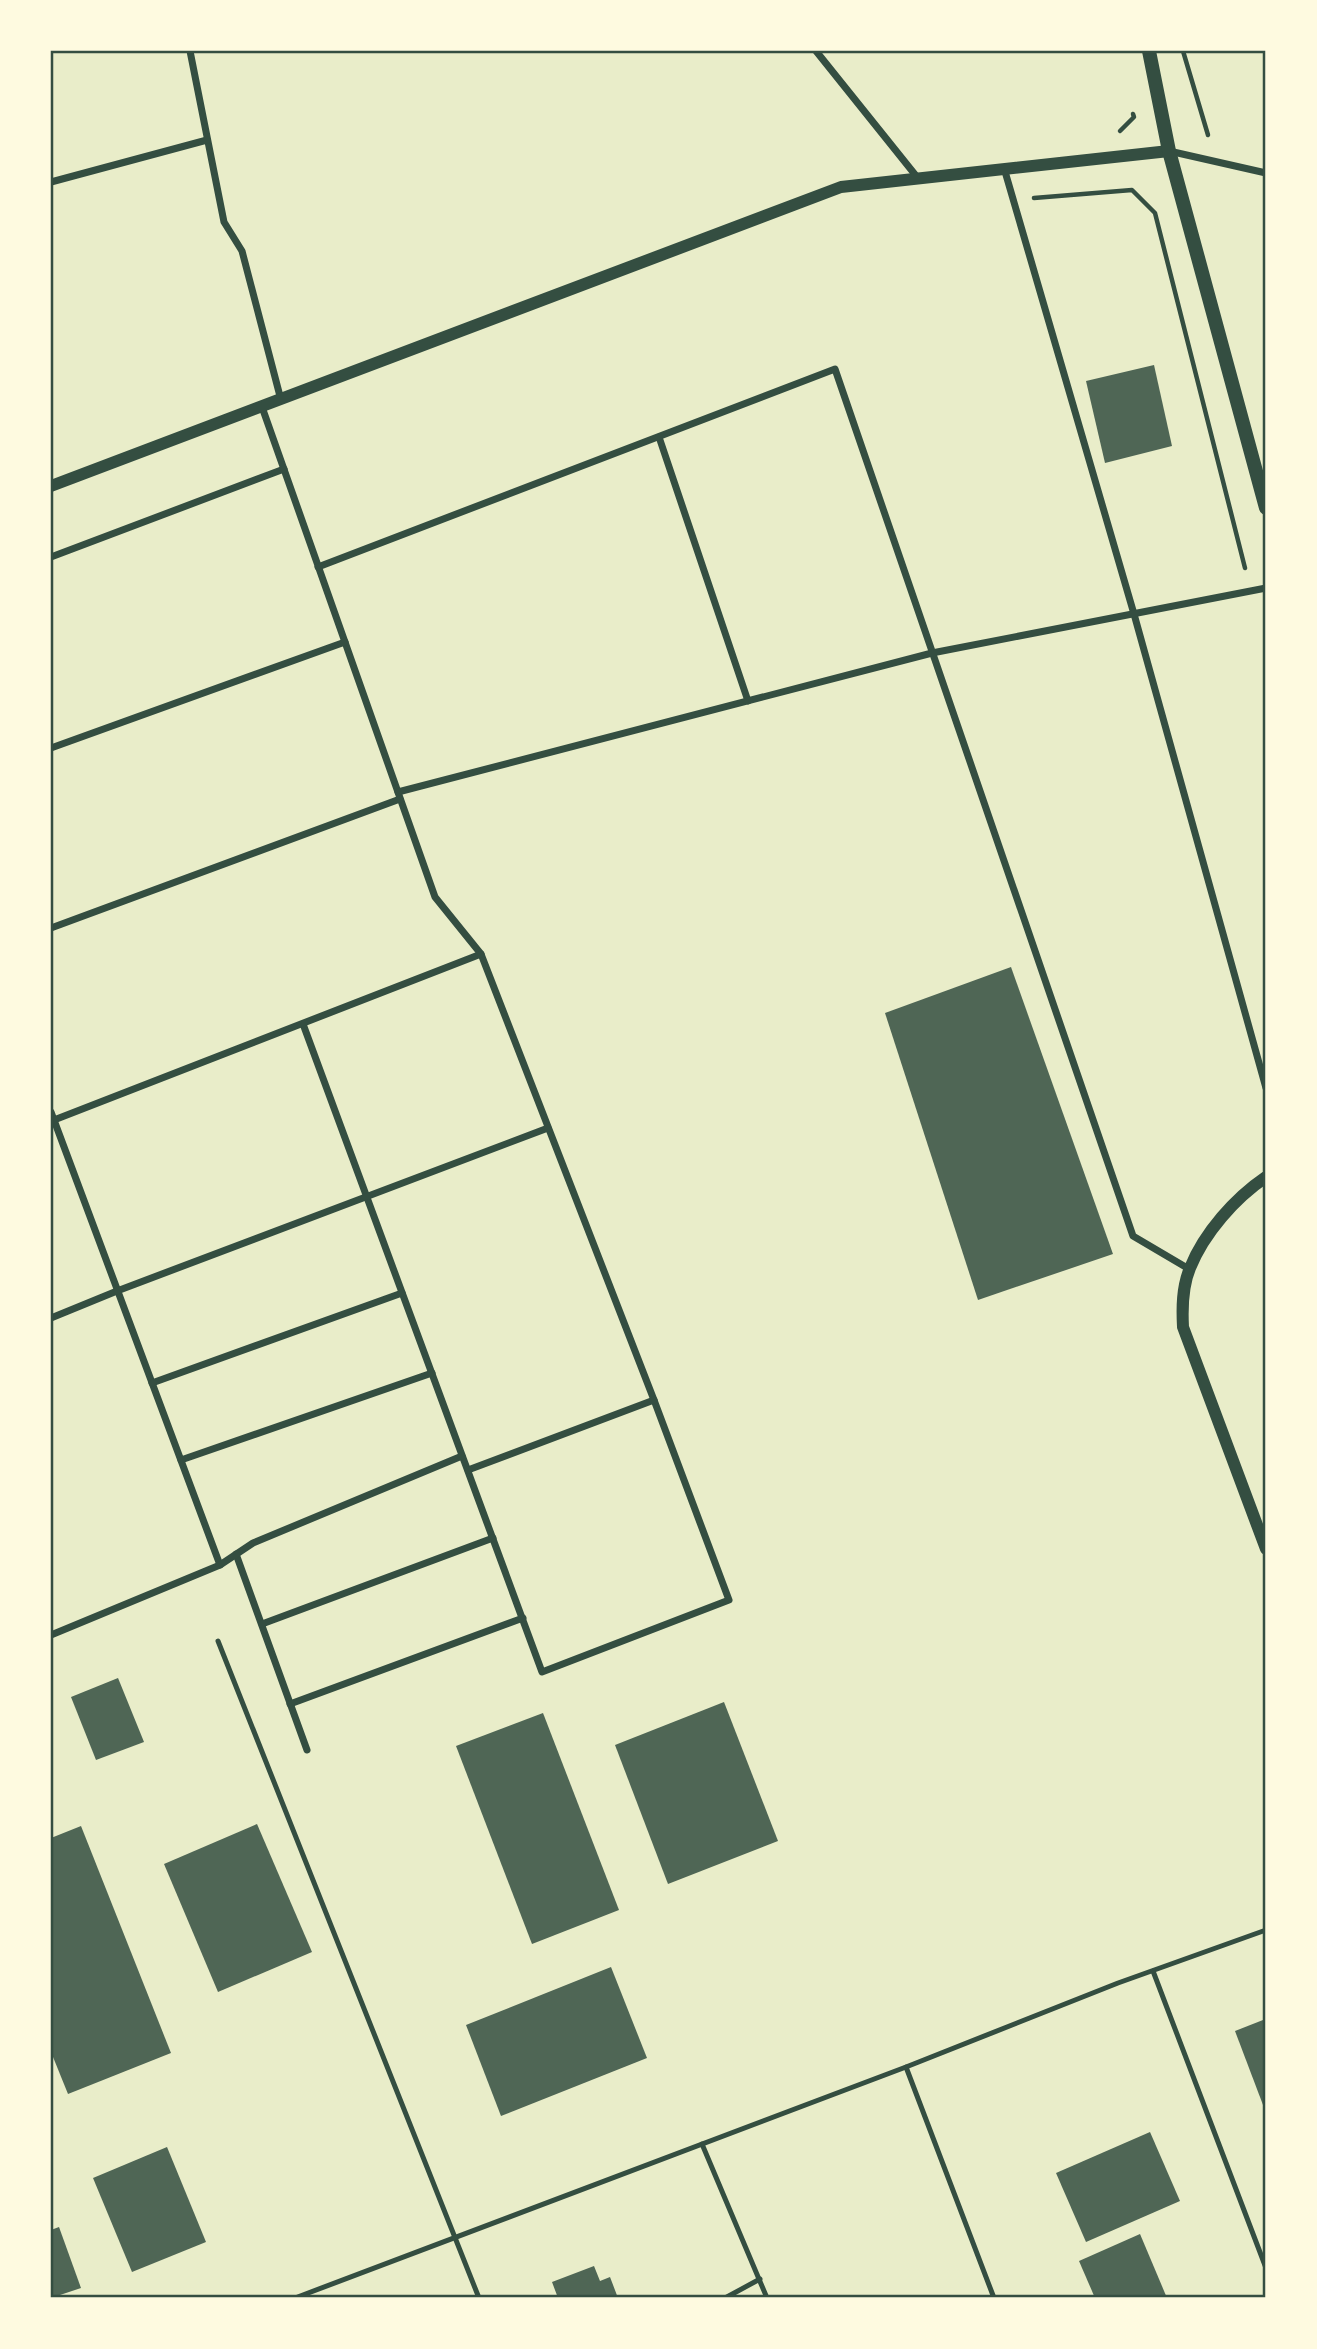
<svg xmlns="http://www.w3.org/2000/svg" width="1317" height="2349" font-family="'Source Sans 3',sans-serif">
  <rect width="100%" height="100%" fill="#e9edc9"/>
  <g fill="#4f6655">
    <polygon points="1154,365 1172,446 1105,463 1086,381"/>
    <polygon points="1011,967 1113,1254 978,1300 885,1013"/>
    <polygon points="118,1678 144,1742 96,1760 71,1697"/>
    <polygon points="724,1702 778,1841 668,1884 615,1745"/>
    <polygon points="543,1713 619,1910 532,1944 456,1746"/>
    <polygon points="257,1824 312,1952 218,1992 164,1864"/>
    <polygon points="81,1826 171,2053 68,2094 51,2052 51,1838"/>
    <polygon points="611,1967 647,2058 501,2116 466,2025"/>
    <polygon points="1263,2020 1266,2028 1266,2103 1263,2105 1235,2031"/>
    <polygon points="1150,2132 1180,2201 1086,2242 1056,2173"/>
    <polygon points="167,2147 206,2242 132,2272 93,2178"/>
    <polygon points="59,2227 81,2288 51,2298 51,2230"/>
    <polygon points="1140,2234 1167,2298 1095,2298 1079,2261"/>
    <polygon points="594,2266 600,2281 610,2277 618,2298 558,2298 552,2282"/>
  </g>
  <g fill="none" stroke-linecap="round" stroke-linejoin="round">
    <g stroke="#344e41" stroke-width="4.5">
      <polyline points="1183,51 1208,135"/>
      <polyline points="1120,131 1134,117 1133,114"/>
      <polyline points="1034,198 1132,190 1155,213 1245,568"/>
    </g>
    <g stroke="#344e41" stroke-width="5">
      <polyline points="218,1641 479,2298"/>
      <polyline points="1153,1971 1266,2268"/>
      <polyline points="906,2067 994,2298"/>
      <polyline points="702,2144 767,2298"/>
      <polyline points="295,2298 906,2067 1118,1983 1266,1930"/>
      <polyline points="725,2298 760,2279"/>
    </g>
    <g stroke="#344e41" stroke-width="7">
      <polyline points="190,51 224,222 242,251 281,400"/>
      <polyline points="816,51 917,177"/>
      <polyline points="1169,151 1266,173"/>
      <polyline points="1004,168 1134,614 1266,1088"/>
      <polyline points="51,182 207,140"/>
      <polyline points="262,407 435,897 481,954 654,1400 729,1600 542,1672 303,1024"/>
      <polyline points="659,437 748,701"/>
      <polyline points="51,557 284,469"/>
      <polyline points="318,567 835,369 1133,1236 1189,1269"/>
      <polyline points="51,748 345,642"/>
      <polyline points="398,792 932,653 1266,588"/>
      <polyline points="51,928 400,799"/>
      <polyline points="51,1112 220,1565"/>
      <polyline points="54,1120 481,954"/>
      <polyline points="51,1318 117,1291 548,1128"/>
      <polyline points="152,1383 402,1293"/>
      <polyline points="181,1460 432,1373"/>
      <polyline points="468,1470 654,1400"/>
      <polyline points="236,1554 307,1750"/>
      <polyline points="262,1624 493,1538"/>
      <polyline points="51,1635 220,1565 253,1543 462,1456"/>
      <polyline points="290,1704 523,1618"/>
    </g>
    <g stroke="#344e41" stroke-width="12">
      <polyline points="51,486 841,187 1169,151"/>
      <path d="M 1266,1177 C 1235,1198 1204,1233 1190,1268 C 1182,1287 1182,1308 1183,1327 L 1266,1549"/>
    </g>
    <polyline stroke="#344e41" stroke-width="14" points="1149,51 1169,151 1266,508"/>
  </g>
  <rect width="1317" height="2349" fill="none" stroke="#fefae0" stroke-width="105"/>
  <rect x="52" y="52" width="1212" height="2244" fill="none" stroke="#344e41" stroke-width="2.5"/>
</svg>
